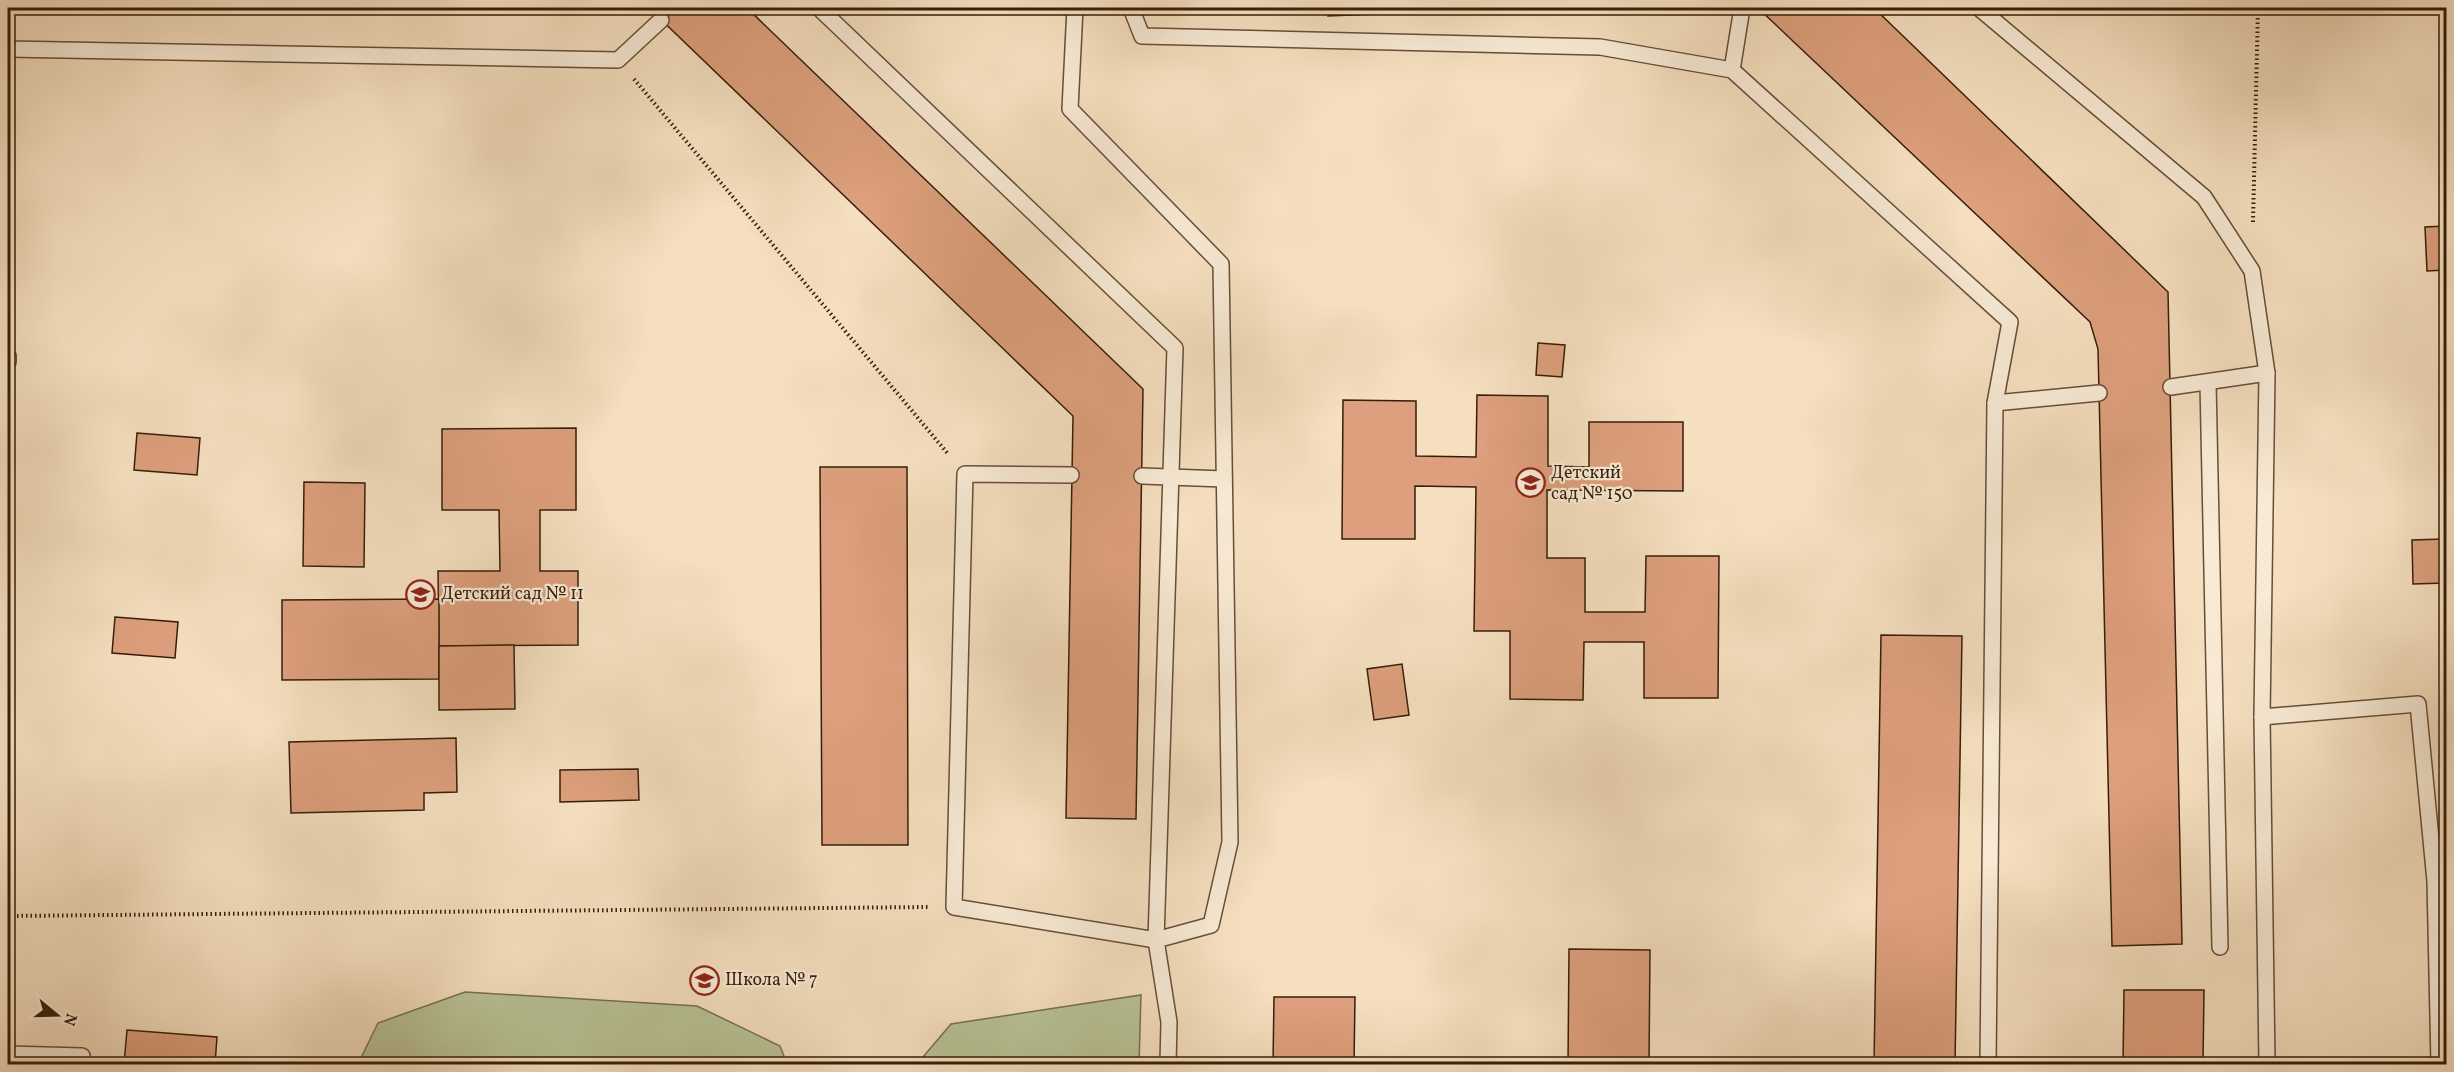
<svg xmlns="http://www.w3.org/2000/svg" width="2454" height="1072" font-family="Vollkorn,serif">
  <rect width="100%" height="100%" fill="#f5dfbf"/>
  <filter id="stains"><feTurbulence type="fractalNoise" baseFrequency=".00333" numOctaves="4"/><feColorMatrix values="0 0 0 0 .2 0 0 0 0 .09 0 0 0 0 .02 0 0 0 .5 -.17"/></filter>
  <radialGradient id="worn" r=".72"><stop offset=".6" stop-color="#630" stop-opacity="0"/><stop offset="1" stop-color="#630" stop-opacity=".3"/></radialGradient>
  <g fill="#b8c295" stroke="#777050" stroke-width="1.5">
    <polygon points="465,992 697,1006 780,1046 787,1064 358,1064 378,1023"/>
    <polygon points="1141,995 1139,1064 917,1064 951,1024"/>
  </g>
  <g fill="#dd9f7d" stroke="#361e0a" stroke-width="1.5">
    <polygon points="649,8 747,8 1143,389 1136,819 1066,818 1073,416"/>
    <polygon points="1328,8 1529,8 1328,16"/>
    <polygon points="1758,8 1874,8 2168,292 2182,944 2112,946 2098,349 2090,322"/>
    <rect x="2443" y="8" width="3" height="155"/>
    <polygon points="2446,226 2446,270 2427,271 2425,227"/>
    <polygon points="1538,343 1565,345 1562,377 1536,375"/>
    <polygon points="1477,395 1548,396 1548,466 1589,467 1589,422 1683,422 1683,491 1547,490 1547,558 1585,558 1585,612 1645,612 1646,556 1719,556 1718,698 1644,698 1644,642 1584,642 1583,700 1510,699 1510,631 1474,631 1476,487 1415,486 1415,539 1342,539 1343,400 1416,401 1416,456 1476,457"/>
    <polygon points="576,428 576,510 540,510 540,571 578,571 578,645 439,646 438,571 500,571 499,510 442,510 442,429"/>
    <polygon points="137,433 200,438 197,475 134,470"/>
    <polygon points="820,467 907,467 908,845 822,845"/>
    <polygon points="304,482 365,483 364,567 303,566"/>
    <polygon points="2444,539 2445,583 2413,584 2412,540"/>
    <polygon points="439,599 439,679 282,680 282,600"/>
    <polygon points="115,617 178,622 175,658 112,653"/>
    <polygon points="1881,635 1962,636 1955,1064 1874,1064"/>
    <polygon points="514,645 515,709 439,710 439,646"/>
    <polygon points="1402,664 1409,715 1374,720 1367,669"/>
    <polygon points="456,738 457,792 424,793 424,810 291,813 289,742"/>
    <polygon points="638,769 639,800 560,802 560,770"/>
    <polygon points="1569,949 1650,950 1649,1064 1568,1064"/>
    <polygon points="2124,990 2204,990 2203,1064 2123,1064"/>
    <polygon points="1274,997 1355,997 1354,1064 1273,1064"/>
    <polygon points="127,1030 217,1037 215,1064 124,1064"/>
  </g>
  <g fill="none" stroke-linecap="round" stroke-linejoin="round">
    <defs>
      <g id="service">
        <polyline points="819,8 1175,348 1156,940 1169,1022 1168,1064"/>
        <polyline points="1131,8 1142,36 1600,47 1732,70 2010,322 1995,403 1988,1064"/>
        <polyline points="1979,8 2204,197 2252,271 2267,373 2262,717 2418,704 2435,881 2439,1064"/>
        <polyline points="8,49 618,60 661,20"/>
        <polyline points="1732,70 1742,8"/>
        <polyline points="8,356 8,362"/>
        <polyline points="2208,383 2220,947"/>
        <polyline points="2171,387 2267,373"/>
        <polyline points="1995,403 2099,393"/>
        <polyline points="1071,475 965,474 954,907 1156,940 1211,925 1230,842 1221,264 1070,109 1075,8"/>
        <polyline points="1142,476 1224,479"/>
        <polyline points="2262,717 2267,1064"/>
        <polyline points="8,1054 82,1056 81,1064"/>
      </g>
    </defs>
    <use href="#service" stroke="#664e37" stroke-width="18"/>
    <g stroke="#361e0a" stroke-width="4" stroke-dasharray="1.5 3" stroke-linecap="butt">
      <polyline points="634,79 949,455"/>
      <polyline points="2253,222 2258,8"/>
      <polyline points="8,916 928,907"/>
    </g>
    <use href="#service" stroke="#f8ead5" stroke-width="15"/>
  </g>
  <defs>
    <symbol id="school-ring" viewBox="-11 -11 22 22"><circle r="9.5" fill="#f8ead5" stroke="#8f2418" stroke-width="1.5"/><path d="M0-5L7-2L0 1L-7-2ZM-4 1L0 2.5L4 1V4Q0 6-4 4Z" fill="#8f2418"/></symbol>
  </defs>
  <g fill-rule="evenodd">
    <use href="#school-ring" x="1514" y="466" width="33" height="33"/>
    <use href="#school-ring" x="404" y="578" width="33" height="33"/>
    <use href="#school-ring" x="688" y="964" width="33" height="33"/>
  </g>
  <g text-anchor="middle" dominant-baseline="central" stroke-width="4.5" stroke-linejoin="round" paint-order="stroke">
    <g font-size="18" fill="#361e0a" stroke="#f8ead5" text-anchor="start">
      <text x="1551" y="473">Детский<tspan x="1551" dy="21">сад № 150</tspan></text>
      <text x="441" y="594">Детский сад № 11</text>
      <text x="725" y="980">Школа № 7</text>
    </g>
  </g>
  <rect width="2454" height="1072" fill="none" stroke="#f5dfbf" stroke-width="30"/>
  <rect x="9" y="9" width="2436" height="1054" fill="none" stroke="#361e0a" stroke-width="3"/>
  <rect x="15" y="15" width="2424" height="1042" fill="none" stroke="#361e0a" stroke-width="1.5"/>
  <g transform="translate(57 1015) rotate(109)" stroke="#f8ead5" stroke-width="4.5" paint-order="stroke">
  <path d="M0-4.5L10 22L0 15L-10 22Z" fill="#361e0a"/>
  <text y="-9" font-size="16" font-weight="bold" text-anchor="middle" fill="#361e0a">N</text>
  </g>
  <rect width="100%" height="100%" filter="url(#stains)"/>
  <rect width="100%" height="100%" fill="url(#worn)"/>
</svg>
